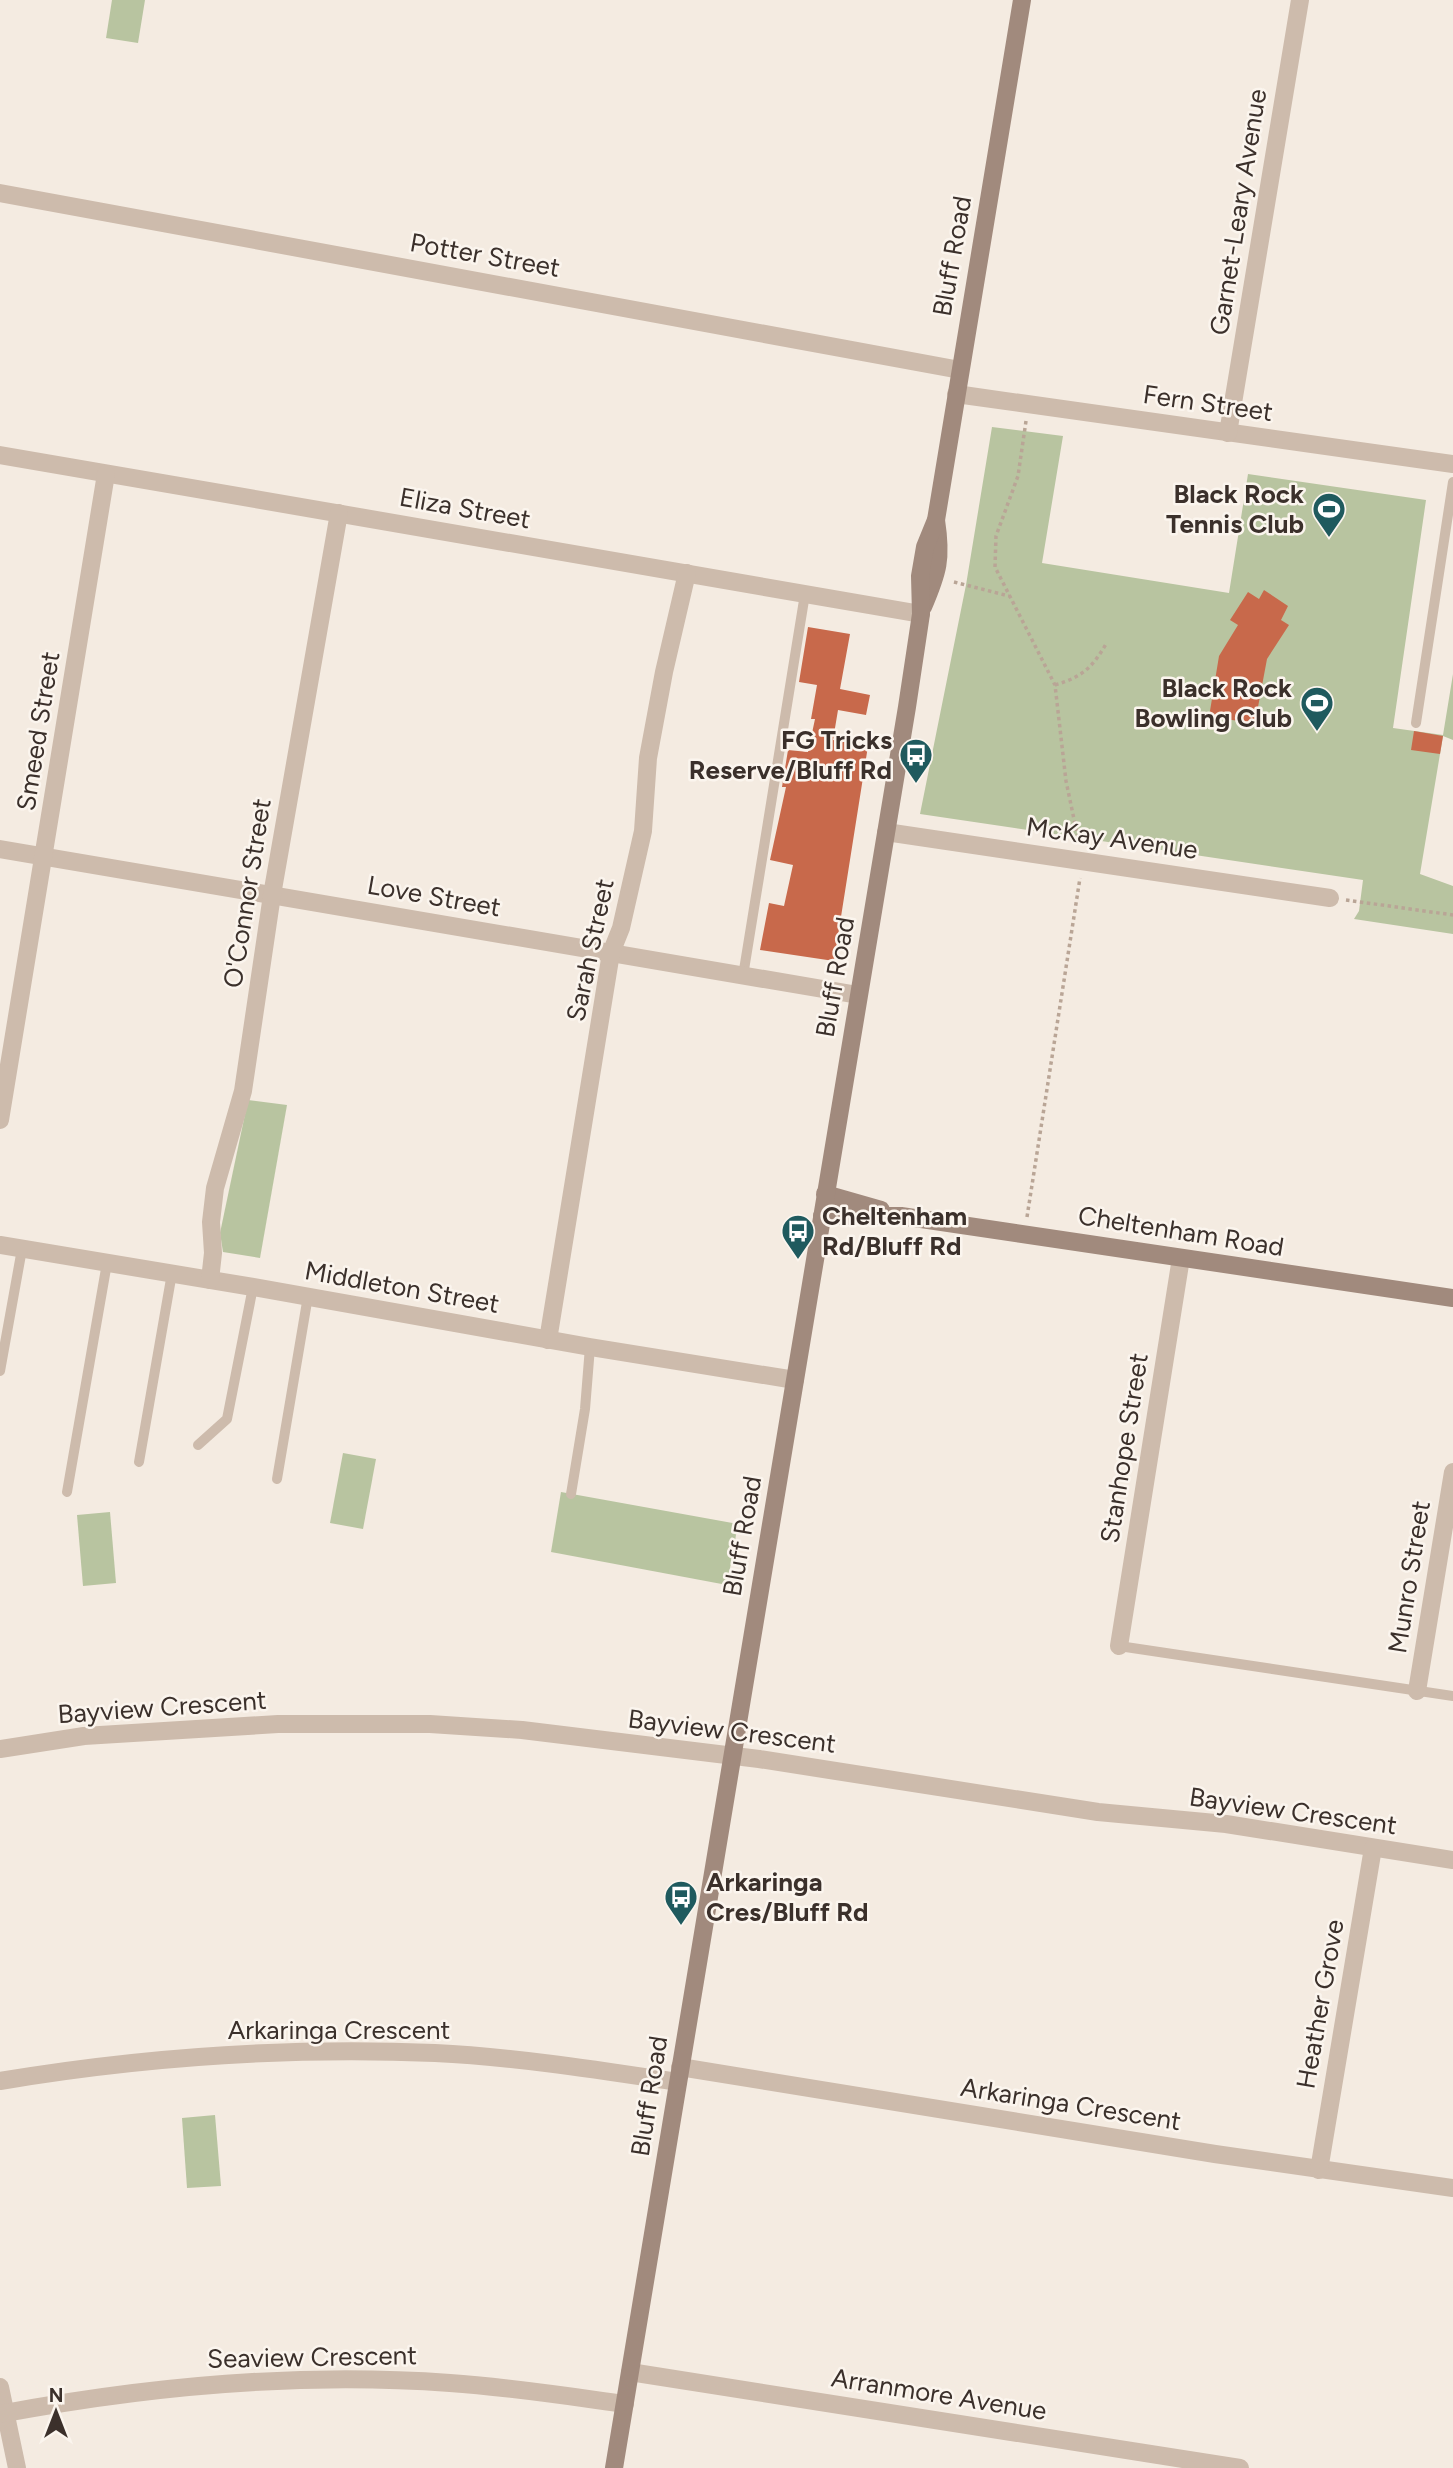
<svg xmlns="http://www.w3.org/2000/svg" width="1453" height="2468" font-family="Figtree,sans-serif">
  <rect width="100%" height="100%" fill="#f4ebe1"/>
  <g fill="#b8c4a0">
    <polygon points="112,0 145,0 138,43 106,38"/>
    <polygon points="992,427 1063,436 1042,563 1229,593 1248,474 1426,500 1393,728 1443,735 1453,674 1453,740 1443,736 1420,874 1453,886 1453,934 1354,919 1359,911 1363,880 920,814 966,585"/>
    <polygon points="248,1100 287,1105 260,1258 223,1252 220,1233"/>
    <polygon points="343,1453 376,1459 363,1529 330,1523"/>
    <polygon points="561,1492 738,1524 727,1585 551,1552"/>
    <polygon points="110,1512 116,1583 83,1586 77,1515"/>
    <polygon points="215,2115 221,2186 187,2188 182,2118"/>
  </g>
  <g fill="#c8694b">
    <polygon points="1264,590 1288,606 1281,620 1289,625 1267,659 1255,723 1209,717 1219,656 1238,625 1230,620 1248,592 1259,599"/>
    <polygon points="808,627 850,634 840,689 870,695 866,715 838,710 833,740 868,746 834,961 760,950 769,903 784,906 793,865 770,860 786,787 782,787 788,750 808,752 815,719 811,719 817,685 799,682"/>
    <polygon points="1414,731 1443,736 1440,754 1411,750"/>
  </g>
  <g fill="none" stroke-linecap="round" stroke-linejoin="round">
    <g stroke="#b9a596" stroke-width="3.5" stroke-dasharray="3.5 3.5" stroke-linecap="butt">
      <polyline points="1026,421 1018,476 996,536 995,567 1055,685 1066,781 1079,843"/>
      <polyline points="954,582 1009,596"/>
      <path d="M 1055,685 C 1082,677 1092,668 1106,644"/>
      <polyline points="1346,900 1453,915"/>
      <polyline points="1027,1217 1080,878"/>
    </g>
    <g stroke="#cdbbac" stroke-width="10">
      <polyline points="1416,723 1453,482"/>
      <polyline points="743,976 805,594"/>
      <polyline points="0,1371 22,1249"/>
      <polyline points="198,1445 227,1419 253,1287"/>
      <polyline points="139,1462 172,1273"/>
      <polyline points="277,1479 308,1296"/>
      <polyline points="67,1492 107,1263"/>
      <polyline points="571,1494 585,1409 590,1347"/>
      <polyline points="1119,1646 1453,1696"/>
    </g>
    <g stroke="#cdbbac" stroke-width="18">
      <polyline points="0,193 960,370"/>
      <polyline points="956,394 1453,464"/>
      <polyline points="1228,433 1300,0"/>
      <polyline points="0,455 921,614"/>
      <polyline points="886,832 1330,898"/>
      <polyline points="0,849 858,995"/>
      <polyline points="0,1120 106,474"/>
      <polyline points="0,1245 253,1287 590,1347 795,1380"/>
      <polyline points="210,1280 213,1253 211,1222 215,1188 243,1091 272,895 339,513"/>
      <polyline points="548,1340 611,953 621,928 643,831 648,758 664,672 687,573"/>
      <polyline points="1119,1646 1181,1258"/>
      <polyline points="1417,1691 1453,1472"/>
      <polyline points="0,1749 84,1736 278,1724 430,1724 522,1730 759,1759 1098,1812 1226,1824 1453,1860"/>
      <polyline points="680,2067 1215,2154 1453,2188"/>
      <path d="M 0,2081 C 143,2057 290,2047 435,2053 C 516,2057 598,2070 678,2082"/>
      <polyline points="1319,2170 1373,1848"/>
      <polyline points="630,2372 1240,2468"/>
      <polyline points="0,2387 17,2468"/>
      <path d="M 0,2414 C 148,2386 299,2372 450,2383 C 509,2387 567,2396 625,2404"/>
    </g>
    <g stroke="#a18a7d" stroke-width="18">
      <path d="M 923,607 C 938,572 942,559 936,520"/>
      <polyline points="825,1194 881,1210"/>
      <polyline points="822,1216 901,1216 1453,1298"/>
      <polyline points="614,2468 907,707 921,614 920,576 925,547 936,520 1022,0"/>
    </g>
  </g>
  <defs>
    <symbol id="stadium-pin" viewBox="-11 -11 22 30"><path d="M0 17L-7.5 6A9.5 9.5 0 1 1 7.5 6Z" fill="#1f5a5e" stroke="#fbf5ee"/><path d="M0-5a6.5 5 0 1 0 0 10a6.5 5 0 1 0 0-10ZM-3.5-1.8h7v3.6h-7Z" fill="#fff"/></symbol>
    <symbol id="bus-pin" viewBox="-11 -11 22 30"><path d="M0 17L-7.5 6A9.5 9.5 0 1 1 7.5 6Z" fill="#1f5a5e" stroke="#fbf5ee"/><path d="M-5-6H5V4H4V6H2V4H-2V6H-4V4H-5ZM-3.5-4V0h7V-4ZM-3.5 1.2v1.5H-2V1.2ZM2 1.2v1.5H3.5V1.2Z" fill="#fff"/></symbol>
  </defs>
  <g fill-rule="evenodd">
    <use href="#stadium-pin" x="1310" y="490" width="38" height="52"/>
    <use href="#stadium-pin" x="1298" y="684" width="38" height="52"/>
    <use href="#bus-pin" x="897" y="736" width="38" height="52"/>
    <use href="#bus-pin" x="779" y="1212" width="38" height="52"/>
    <use href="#bus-pin" x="662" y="1878" width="38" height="52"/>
  </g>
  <g text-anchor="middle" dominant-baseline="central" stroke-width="5" stroke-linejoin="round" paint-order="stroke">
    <g font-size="26" fill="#3b302b" stroke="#fbf5ee">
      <text transform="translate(1238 212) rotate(-81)">Garnet-Leary Avenue</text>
      <text transform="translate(485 255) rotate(10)">Potter Street</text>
      <text transform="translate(952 256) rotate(-80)">Bluff Road</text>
      <text transform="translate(1208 403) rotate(8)">Fern Street</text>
      <text transform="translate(465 508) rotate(10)">Eliza Street</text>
      <text transform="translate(38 731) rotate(-81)">Smeed Street</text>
      <text transform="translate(1112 838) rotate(8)">McKay Avenue</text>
      <text transform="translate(247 893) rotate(-81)">O'Connor Street</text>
      <text transform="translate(434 896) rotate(10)">Love Street</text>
      <text transform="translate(590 950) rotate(-78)">Sarah Street</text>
      <text transform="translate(835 977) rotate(-80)">Bluff Road</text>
      <text transform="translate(1181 1231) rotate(9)">Cheltenham Road</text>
      <text transform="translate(402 1287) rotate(10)">Middleton Street</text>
      <text transform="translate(1124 1448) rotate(-81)">Stanhope Street</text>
      <text transform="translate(742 1536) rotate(-80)">Bluff Road</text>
      <text transform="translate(1409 1577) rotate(-81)">Munro Street</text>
      <text transform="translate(162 1707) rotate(-4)">Bayview Crescent</text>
      <text transform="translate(732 1731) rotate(7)">Bayview Crescent</text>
      <text transform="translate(1293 1811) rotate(8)">Bayview Crescent</text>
      <text transform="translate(1320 2004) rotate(-80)">Heather Grove</text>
      <text x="339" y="2030">Arkaringa Crescent</text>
      <text transform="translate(649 2096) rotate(-81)">Bluff Road</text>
      <text transform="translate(1071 2104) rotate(9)">Arkaringa Crescent</text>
      <text transform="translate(312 2357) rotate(-1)">Seaview Crescent</text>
      <text transform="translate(939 2394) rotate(9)">Arranmore Avenue</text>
    </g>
    <g font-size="26" font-weight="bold" fill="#3b302b" stroke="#fbf5ee" text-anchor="end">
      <text x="1304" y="494">Black Rock<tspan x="1304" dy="30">Tennis Club</tspan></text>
      <text x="1292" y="688">Black Rock<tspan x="1292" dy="30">Bowling Club</tspan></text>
      <text x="892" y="740">FG Tricks<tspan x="892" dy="30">Reserve/Bluff Rd</tspan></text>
      <text x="822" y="1216" text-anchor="start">Cheltenham<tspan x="822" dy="30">Rd/Bluff Rd</tspan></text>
      <text x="706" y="1882" text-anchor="start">Arkaringa<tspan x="706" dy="30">Cres/Bluff Rd</tspan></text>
    </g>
  </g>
  <g transform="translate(56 2412)" stroke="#fbf5ee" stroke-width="5" paint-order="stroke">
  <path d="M0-5L12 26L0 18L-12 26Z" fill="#3b302b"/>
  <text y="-10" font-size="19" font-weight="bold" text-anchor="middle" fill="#3b302b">N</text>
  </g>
</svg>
